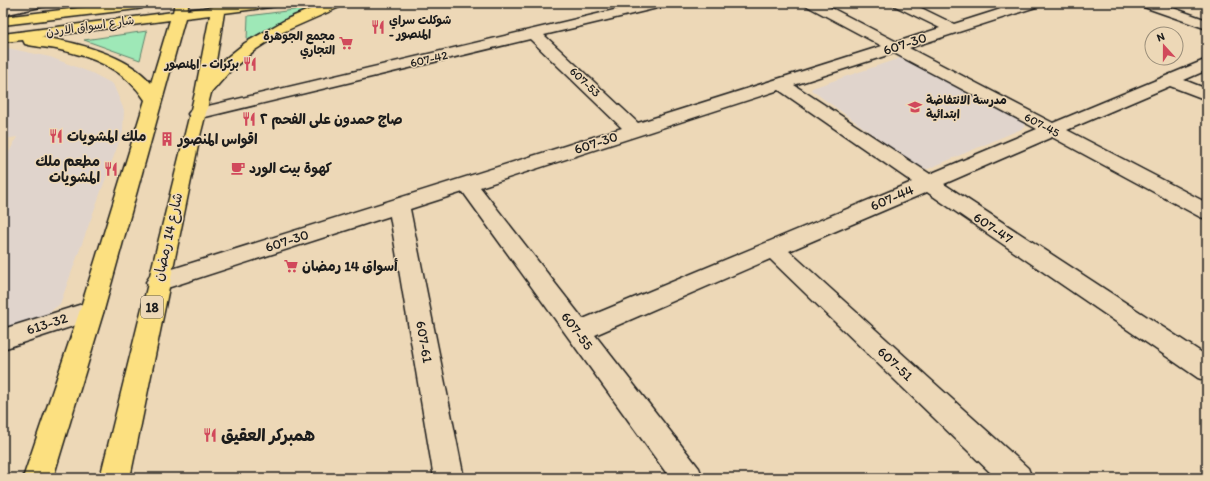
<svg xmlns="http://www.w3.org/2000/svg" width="1210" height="481" font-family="Itim,'Playpen Sans Arabic',sans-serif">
  <rect width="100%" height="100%" fill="#edd8b7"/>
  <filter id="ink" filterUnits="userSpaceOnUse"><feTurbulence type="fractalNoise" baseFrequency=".025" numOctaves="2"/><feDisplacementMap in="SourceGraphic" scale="8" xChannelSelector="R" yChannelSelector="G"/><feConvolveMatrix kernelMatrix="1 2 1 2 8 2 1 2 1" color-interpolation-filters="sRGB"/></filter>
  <g filter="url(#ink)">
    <g fill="#e0d4cc">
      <polygon points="3,47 50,57 92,73 113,84 124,110 123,131 60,304 46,315 30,323 3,332 3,164 17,137 3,139"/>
      <polygon points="900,58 907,59 1023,122 1026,127 928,169 920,168 811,90 812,88"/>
    </g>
    <g fill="#9ee8b7" stroke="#5d826a">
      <polygon points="309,8 247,40 248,16"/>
      <polygon points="147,31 140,60 84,40"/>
    </g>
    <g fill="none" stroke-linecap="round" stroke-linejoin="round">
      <defs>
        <g id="minor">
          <polygon points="21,3 47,3 45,6 3,15 3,7"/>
          <path d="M 644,3 L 668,3 L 666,6 L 544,35 L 638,123 L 882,46 L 807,6 L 805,3 L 822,3 L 897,42 L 940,28 L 895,6 L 893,3 L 911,3 L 954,24 L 1020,3 L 1041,3 L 1039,6 L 909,48 L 1053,123 L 1207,59 L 1207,70 L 1184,80 L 1207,89 L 1207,100 L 1170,86 L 1067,130 L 1207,203 L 1207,219 L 1200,217 L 1052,137 L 944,184 L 1207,356 L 1207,381 L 1198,378 L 927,192 L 789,251 L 1028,468 L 1032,478 L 996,478 L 770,259 L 595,335 L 699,468 L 703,478 L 670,478 L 463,192 L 410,209 L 464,478 L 434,478 L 390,216 L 158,291 L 150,288 L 146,282 L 150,276 L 622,128 L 530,39 L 197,119 L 191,118 L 188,114 L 191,110 ZM 894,53 L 1037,129 L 930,174 L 794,85 ZM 779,90 L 912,182 L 583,319 L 480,187 Z"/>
          <polygon points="1139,3 1159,3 1207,20 1207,29 1141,6"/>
          <polygon points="92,301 101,303 104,310 101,317 3,349 3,329"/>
        </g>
        <g id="major">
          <polygon points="119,3 142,3 144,5 142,8 137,9 3,25 3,17"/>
          <path d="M 175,3 L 189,3 L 187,10 L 212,7 L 212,3 L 226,3 L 226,5 L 277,3 L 275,6 L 270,7 L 224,13 L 215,67 L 245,43 L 287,19 L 325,3 L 344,3 L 342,6 L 283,32 L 255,50 L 231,70 L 211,93 L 200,136 L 130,478 L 100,478 L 195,93 L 210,15 L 185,18 L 104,310 L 53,478 L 23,478 L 80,310 L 145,100 C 125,69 91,56 56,49 C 45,47 35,47 25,44 L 23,40 L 3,42 L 3,34 L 173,12 ZM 170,20 L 151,83 C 128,55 75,42 41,37 Z"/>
        </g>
      </defs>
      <use href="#minor" stroke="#1c1c1c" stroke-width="3"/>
      <use href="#major" stroke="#1c1c1c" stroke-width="3"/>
      <use href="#minor" fill="#edd8b7" fill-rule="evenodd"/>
      <use href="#major" fill="#fce080" fill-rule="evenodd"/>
    </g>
  </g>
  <defs>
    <symbol id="restaurant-bare" viewBox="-9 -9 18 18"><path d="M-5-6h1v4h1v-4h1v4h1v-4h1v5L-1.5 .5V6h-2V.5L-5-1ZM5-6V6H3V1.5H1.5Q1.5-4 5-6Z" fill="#d1495b" stroke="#edd8b7" stroke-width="2.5" paint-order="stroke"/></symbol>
    <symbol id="supermarket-bare" viewBox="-9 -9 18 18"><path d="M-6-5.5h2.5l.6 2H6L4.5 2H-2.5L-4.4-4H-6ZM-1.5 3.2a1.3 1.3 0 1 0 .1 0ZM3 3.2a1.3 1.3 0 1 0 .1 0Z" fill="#d1495b" stroke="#edd8b7" stroke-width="2.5" paint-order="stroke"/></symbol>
    <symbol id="school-bare" viewBox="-9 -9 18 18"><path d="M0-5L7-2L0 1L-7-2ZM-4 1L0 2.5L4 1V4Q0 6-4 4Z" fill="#d1495b" stroke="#edd8b7" stroke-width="2.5" paint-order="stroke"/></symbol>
    <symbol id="building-bare" viewBox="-9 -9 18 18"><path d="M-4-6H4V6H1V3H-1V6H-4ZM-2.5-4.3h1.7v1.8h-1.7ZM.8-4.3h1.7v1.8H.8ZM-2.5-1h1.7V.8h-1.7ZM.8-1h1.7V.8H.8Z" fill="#d1495b" stroke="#edd8b7" stroke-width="2.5" paint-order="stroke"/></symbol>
    <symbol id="cafe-bare" viewBox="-9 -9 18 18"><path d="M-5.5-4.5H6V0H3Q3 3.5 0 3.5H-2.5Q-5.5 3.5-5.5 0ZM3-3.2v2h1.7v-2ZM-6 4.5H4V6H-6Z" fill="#d1495b" stroke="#edd8b7" stroke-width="2.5" paint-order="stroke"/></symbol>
  </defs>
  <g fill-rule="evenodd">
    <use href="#restaurant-bare" x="368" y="17" width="20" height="20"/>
    <use href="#supermarket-bare" x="336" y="33" width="20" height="20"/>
    <use href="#restaurant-bare" x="240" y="54" width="20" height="20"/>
    <use href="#school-bare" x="905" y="97" width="20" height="20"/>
    <use href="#restaurant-bare" x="239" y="109" width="20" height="20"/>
    <use href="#restaurant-bare" x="46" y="126" width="20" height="20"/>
    <use href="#building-bare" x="157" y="129" width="20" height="20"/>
    <use href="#cafe-bare" x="228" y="158" width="20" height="20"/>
    <use href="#restaurant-bare" x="101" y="159" width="20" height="20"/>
    <use href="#supermarket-bare" x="281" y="256" width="20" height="20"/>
    <use href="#restaurant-bare" x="200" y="425" width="20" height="20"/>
  </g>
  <g text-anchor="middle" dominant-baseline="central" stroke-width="3" stroke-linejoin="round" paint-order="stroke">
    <g font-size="12" font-weight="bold" fill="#1c1c1c" stroke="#edd8b7" text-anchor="start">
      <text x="389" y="20">شوكلت سراي<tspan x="389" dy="14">- المنصور</tspan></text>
      <text x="335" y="36" text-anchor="end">مجمع الجوهرة<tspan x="335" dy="14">التجاري</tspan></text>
      <text x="239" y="64" text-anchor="end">بركرات - المنصور</text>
      <text x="926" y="100">مدرسة الانتفاضة<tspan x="926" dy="14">ابتدائية</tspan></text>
    </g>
    <g font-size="12" fill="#1c1c1c" stroke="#edd8b7">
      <text transform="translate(90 26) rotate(-8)">شارع اسواق الاردن</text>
      <text transform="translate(429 59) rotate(-13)">607-42</text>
      <text transform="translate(585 82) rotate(44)">607-53</text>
      <text transform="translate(1042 125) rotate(28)">607-45</text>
    </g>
    <rect fill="#edd8b7" stroke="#5b544a" stroke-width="1" x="141" y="296" width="22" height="22" rx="3"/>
    <g font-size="13" font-weight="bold" fill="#1c1c1c">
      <text x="152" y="307">18</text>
    </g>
    <g font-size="14" fill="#1c1c1c" stroke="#edd8b7">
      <text transform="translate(905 44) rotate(-18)">607-30</text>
      <text transform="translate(596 143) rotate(-18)">607-30</text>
      <text transform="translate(892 198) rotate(-23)">607-44</text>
      <text transform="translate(993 228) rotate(34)">607-47</text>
      <text transform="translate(168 237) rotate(-77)">شارع 14 رمضان</text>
      <text transform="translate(287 241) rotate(-18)">607-30</text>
      <text transform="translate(47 324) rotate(-18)">613-32</text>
      <text transform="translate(577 331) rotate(53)">607-55</text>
      <text transform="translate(424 342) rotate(80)">607-61</text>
      <text transform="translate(895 364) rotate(43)">607-51</text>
    </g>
    <g font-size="14" font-weight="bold" fill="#1c1c1c" stroke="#edd8b7" text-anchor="start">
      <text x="260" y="119">صاج حمدون على الفحم ٢</text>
      <text x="67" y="136">ملك المشويات</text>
      <text x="178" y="139">اقواس المنصور</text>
      <text x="100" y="161" text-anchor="end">مطعم ملك<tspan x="100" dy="16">المشويات</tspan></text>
      <text x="249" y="168">كهوة بيت الورد</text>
      <text x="302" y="266">أسواق 14 رمضان</text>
    </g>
    <g font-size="17" font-weight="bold" fill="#1c1c1c" stroke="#edd8b7" text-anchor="start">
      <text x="221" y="435">همبركر العقيق</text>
    </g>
  </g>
  <rect width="1210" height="481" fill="none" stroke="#edd8b7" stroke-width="16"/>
  <rect x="8" y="8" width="1194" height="465" fill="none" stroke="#1c1c1c" stroke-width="1.5" filter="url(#ink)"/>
  <g transform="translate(1164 46) rotate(339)"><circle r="19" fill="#edd8b7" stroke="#998d79"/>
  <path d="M0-3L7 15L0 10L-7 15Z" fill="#d1495b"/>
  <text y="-6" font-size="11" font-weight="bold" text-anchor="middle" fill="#1c1c1c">N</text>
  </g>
</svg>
